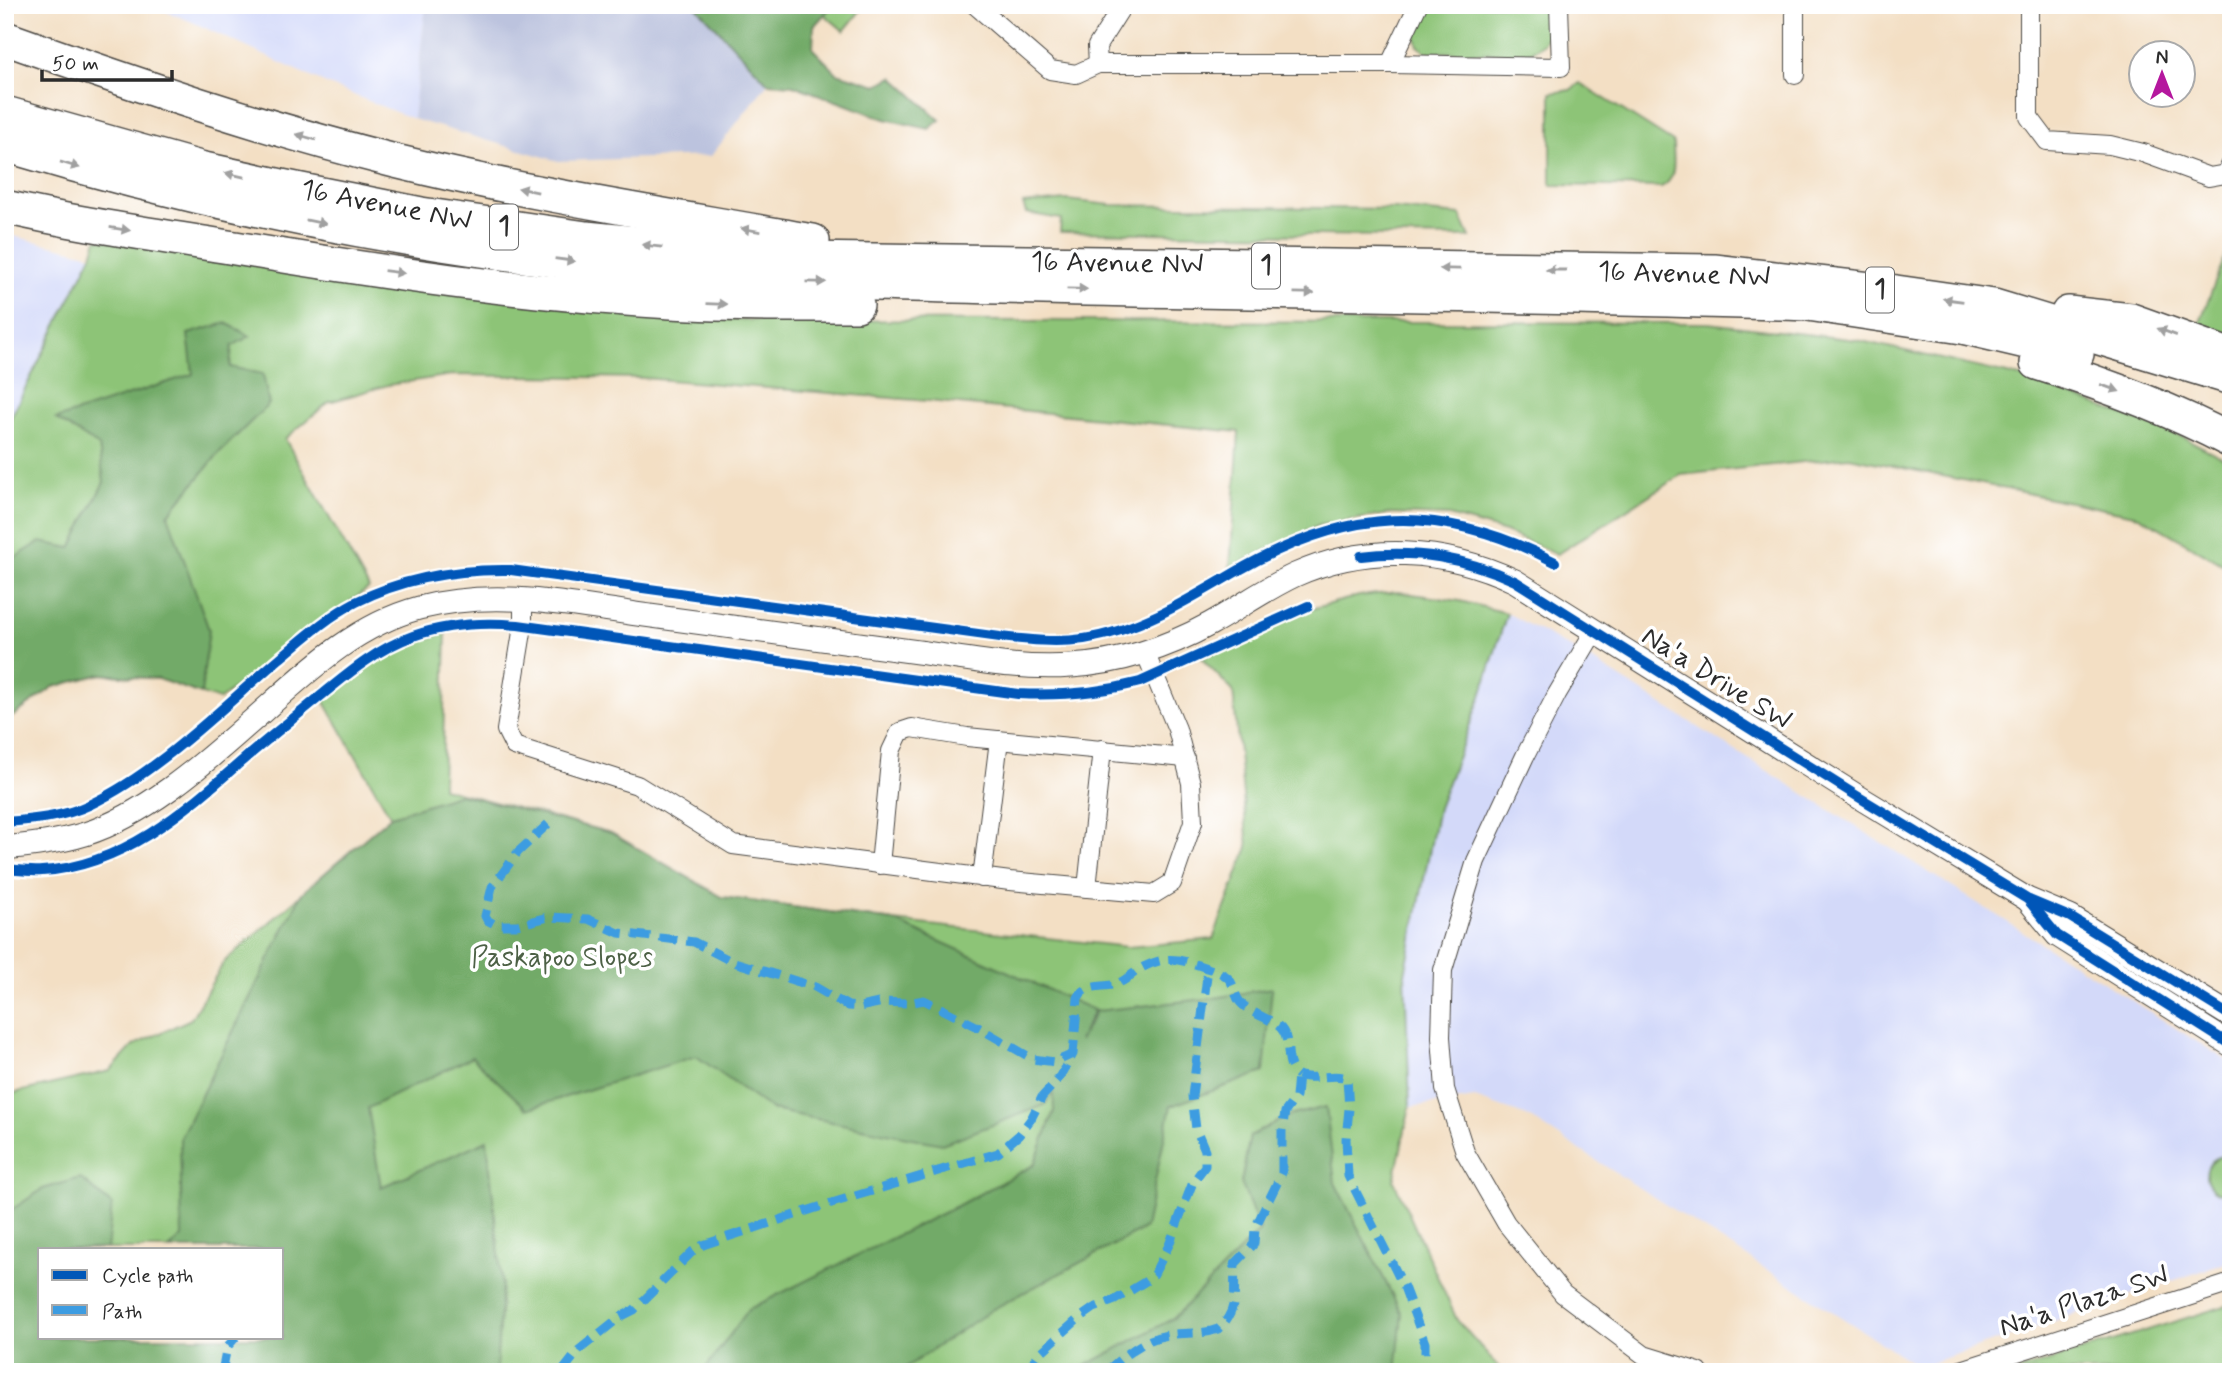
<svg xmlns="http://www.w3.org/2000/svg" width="2236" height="1377" font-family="Mynerve,sans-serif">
  <rect width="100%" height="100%" fill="#fff"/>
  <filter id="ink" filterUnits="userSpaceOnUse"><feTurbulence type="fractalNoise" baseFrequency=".0143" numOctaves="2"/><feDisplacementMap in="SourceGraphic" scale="14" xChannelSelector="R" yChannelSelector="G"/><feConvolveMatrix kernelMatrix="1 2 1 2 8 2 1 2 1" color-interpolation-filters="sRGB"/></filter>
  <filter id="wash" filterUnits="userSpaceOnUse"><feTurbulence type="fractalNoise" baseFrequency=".00686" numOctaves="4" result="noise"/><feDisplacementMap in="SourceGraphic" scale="28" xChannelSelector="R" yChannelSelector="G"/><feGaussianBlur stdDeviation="1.57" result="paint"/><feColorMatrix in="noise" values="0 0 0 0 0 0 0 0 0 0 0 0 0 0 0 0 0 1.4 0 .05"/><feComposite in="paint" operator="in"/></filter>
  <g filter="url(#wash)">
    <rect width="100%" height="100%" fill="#f3dfc4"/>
    <g fill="#d3d9f9">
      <polygon points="149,5 426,5 413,119 324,83 190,21"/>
      <polygon points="5,234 92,255 5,429"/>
      <polygon points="1507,613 1582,654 2231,1063 2231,1261 1919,1367 1527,1116 1475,1098 1410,1107 1405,974 1438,808 1481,696"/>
    </g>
    <polygon fill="#bcc3de" points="426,5 695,5 768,83 711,156 558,161 413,119"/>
    <g fill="#8dc477" stroke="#5c7851" stroke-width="2" fill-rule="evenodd">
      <polygon points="813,5 865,5 844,31"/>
      <path d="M 1432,5 L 1550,5 C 1553,28 1549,48 1524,54 L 1426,52 L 1418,46 L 1415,33 Z"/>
      <path d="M 1580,83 L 1673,142 C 1673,158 1678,180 1661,187 L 1551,185 L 1551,93 L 1570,90 Z"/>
      <polygon points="1067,200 1111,205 1395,209 1460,215 1470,237 1060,232 1061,219 1026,213 1023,204"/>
      <polygon points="97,239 737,320 1708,323 1857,340 2025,378 2185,438 2231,462 2231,569 2139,516 1849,457 1681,475 1557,554 1505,532 1449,516 1389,514 1320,525 1230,568 1239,432 928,401 643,378 452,375 388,385 329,402 285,439 369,588 219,700 158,679 101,674 53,687 5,722 5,429 92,255"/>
      <polygon points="2231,241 2231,337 2198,327"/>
      <path d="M 1398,592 L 1460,601 L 1507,613 L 1481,696 L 1438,808 L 1405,974 L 1410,1107 L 1394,1181 L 1457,1320 L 1503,1372 L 5,1372 L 5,1095 L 110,1071 L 134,1045 L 191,1019 L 224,962 L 391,817 L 323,699 C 364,664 395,647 446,632 L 442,788 L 611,833 L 722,897 L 894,921 L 1128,947 L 1213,939 L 1248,847 L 1233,691 L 1201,658 L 1307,610 L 1359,596 ZM 40,1249 L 282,1249 L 282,1337 L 40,1337 Z"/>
      <path d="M 2224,1156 L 2231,1157 L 2231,1193 C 2218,1195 2210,1190 2206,1178 C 2206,1166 2212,1158 2224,1156 Z"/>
      <polygon points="2231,1304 2231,1372 2013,1372"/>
    </g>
    <g fill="#72aa68" stroke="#4e6a4a" stroke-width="2">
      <polygon points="695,5 833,5 814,26 813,49 837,73 877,85 893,77 940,120 929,129 885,119 793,85 768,83"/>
      <polygon points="226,323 250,336 232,346 230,367 263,374 269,404 219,453 168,515 209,630 201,694 158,679 101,674 53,687 5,722 5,564 40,542 71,548 104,482 99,446 56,419 193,374 188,334"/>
      <polygon points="460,794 611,833 722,897 894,921 1094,1010 1079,1041 1096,1011 1214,998 1272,988 1264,1072 1171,1106 1145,1228 993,1309 899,1372 703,1372 749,1309 957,1206 1034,1165 1054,1111 1053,1092 1045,1105 942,1144 772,1110 696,1056 527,1109 472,1057 368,1108 381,1187 487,1140 502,1283 496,1372 5,1372 5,1214 43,1189 80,1178 112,1205 107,1249 40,1249 40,1337 282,1337 282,1249 169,1249 182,1237 180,1138 302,893 391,816"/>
      <polygon points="1326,1107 1335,1183 1402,1314 1396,1372 1074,1372 1174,1318 1260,1230 1241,1183 1250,1136 1288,1116"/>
    </g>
  </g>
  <g filter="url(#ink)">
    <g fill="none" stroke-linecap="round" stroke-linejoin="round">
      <defs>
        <g id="minor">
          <polyline points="975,5 1050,70 1076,74 1098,64 1390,64 1561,67 1559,5"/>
          <polyline points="2029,5 2029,117 2047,141 2110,145 2143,153 2209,177 2226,174 2231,164"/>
          <polyline points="1098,64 1097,46 1123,5"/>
          <polyline points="1390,64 1418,5"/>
          <polyline points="1795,75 1795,5"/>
          <polyline points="523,599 523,626 506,730 514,746 637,785 733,845 1010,881 1154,894 1172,883 1193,822 1191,783 1177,729 1145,652"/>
          <polyline points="1595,630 1557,694 1525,756 1476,861 1443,970 1441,1037 1445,1089 1465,1152 1506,1223 1563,1294 1644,1355 1699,1372"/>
          <polyline points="880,865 891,751 900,732 912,728 967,737 1185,758"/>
          <polyline points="982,878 999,740"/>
          <polyline points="1087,888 1102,749"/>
          <polyline points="1955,1372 2231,1283"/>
        </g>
        <g id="tertiary">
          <path d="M 5,848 C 32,845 59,842 85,834 C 143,816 201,766 246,726 C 299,680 349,627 419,608 C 492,589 563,603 636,614 C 730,627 824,640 918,652 C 969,659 1020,670 1071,666 C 1120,663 1168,647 1210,624 C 1239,608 1265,589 1295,575 C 1366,543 1445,548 1515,581 L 1857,796 L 2027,899 L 2070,917 L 2231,1016"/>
          <polyline points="2029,901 2057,935 2231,1045"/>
        </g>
        <g id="motorway">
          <path d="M 5,38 C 134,84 263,128 395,161 C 533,195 673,216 813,241"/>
          <polyline points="5,113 200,168 282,186 421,214 586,238 800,259 1714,271 1896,292 1994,306 2231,378"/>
          <path d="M 5,145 C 203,205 407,244 613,267 C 770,285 929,285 1087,289 C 1327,294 1567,296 1808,304 L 1962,327 L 2077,354"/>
          <path d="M 5,207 C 81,225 158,235 235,248 C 379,272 525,294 671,302 C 733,306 795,305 857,305"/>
          <polyline points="2068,313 2131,320 2231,356"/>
          <path d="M 2037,363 C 2104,384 2169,408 2231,441"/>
        </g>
      </defs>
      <use href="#minor" stroke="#494642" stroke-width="20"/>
      <use href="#tertiary" stroke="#494642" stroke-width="25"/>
      <use href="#motorway" stroke="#494642" stroke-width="36"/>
      <use href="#minor" stroke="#fff" stroke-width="18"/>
      <use href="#tertiary" stroke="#fff" stroke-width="23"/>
      <use href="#motorway" stroke="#fff" stroke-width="33"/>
      <g stroke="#3d9ce1" stroke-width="9" stroke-dasharray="18 9" stroke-linecap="butt">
        <polyline points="548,824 518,852 492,887 485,916 487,920 496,925 517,925 548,917 588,919 619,933 694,942 731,961 815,987 848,1006 860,1007 883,1002 908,1003 924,1000 976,1026 1033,1059 1055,1062 1073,1054"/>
        <path d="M 1298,1075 C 1314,1081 1334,1073 1347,1078 L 1349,1109 L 1346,1139 L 1348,1176 L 1404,1287 L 1425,1343 L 1425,1372"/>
        <polyline points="222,1372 227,1347 236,1337"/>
        <path d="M 562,1372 L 579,1350 L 620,1317 L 634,1310 L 693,1251 L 703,1245 L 822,1206 L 998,1153 L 1019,1135 L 1031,1119 L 1042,1097 L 1061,1076 L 1073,1054 L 1078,998 C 1085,983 1103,988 1116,984 C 1125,981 1131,975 1138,970 C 1164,955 1177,958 1204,967 C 1212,970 1222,972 1228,978 C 1235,985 1234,995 1240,1002 C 1251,1015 1277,1020 1283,1031 C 1292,1045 1283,1064 1298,1075"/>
        <polyline points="1026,1372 1038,1355 1077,1320 1094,1308 1115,1300 1146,1281 1154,1274 1169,1245 1193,1182 1205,1166 1205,1150 1196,1129 1192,1096 1207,976 1209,969"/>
        <path d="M 1106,1372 C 1123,1356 1145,1338 1168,1335 C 1185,1332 1202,1335 1218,1329 C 1240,1310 1233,1290 1235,1264 L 1254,1244 L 1255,1228 L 1282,1173 L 1282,1131 L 1285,1112 L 1296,1097 L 1298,1075"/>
      </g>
      <defs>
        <g id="cycleway">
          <path d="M 1361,556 C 1416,549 1465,558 1515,581 L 1857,796 L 2027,899 L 2070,917 L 2231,1016"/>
          <path d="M 5,822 C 32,820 64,817 89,805 C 159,772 220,709 279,659 C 303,639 327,617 356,602 C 405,577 456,569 511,570 L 1000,637 C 1028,640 1056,643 1084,639 C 1138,631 1188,600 1234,573 C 1346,508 1438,501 1555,562"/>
          <path d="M 5,869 C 17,870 30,872 42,871 C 123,866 185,811 243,760 C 265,741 289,722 312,703 C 344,677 374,650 413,636 C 447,624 483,622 518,625 L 1018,694 C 1060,696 1099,693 1140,682 L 1308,606"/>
          <polyline points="2029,901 2057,935 2231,1045"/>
        </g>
      </defs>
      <use href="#cycleway" stroke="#fff" stroke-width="15"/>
      <use href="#cycleway" stroke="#0057b8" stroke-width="10"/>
    </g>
    <defs><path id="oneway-solid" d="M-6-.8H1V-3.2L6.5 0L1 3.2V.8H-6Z" transform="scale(1.75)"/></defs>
    <g fill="#a0a0a0">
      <use href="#oneway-solid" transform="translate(306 137) rotate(-164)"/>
      <use href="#oneway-solid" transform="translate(70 165) rotate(17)"/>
      <use href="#oneway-solid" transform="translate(235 175) rotate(-167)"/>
      <use href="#oneway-solid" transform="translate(528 190) rotate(-168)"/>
      <use href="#oneway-solid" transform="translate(316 222) rotate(11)"/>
      <use href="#oneway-solid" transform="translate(120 229) rotate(9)"/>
      <use href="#oneway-solid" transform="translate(751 230) rotate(-170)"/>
      <use href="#oneway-solid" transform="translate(652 246) rotate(-174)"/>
      <use href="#oneway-solid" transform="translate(565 260) rotate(8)"/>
      <use href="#oneway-solid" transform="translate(1450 269) rotate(-179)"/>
      <use href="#oneway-solid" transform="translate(1556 270) rotate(-180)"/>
      <use href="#oneway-solid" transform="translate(394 272) rotate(7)"/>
      <use href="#oneway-solid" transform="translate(816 282) rotate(1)"/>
      <use href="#oneway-solid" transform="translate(1077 289) rotate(1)"/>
      <use href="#oneway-solid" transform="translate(1304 293) rotate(1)"/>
      <use href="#oneway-solid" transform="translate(1953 300) rotate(-172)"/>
      <use href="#oneway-solid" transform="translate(717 304) rotate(2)"/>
      <use href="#oneway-solid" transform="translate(2167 332) rotate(-160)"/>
      <use href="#oneway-solid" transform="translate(2110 388) rotate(20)"/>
    </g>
  </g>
  <g text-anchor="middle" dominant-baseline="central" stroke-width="7" stroke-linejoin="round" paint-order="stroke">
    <g fill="#fff" stroke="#6b6b6b" stroke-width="2">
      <rect x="490" y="204.5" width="28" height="45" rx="5"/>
      <rect x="1252" y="243.5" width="28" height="45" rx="5"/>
      <rect x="1866" y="267.5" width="28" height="45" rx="5"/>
    </g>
    <g font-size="26" font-weight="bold" fill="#2b2b2b">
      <text x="504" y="227">1</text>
      <text x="1266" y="266">1</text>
      <text x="1880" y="290">1</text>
    </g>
    <g font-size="28" fill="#2b2b2b" stroke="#fff">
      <text transform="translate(386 206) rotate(11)">16 Avenue NW</text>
      <text transform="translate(1117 264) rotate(1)">16 Avenue NW</text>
      <text transform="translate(1684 275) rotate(2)">16 Avenue NW</text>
      <text transform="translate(1716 679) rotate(32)">Na'a Drive SW</text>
      <text transform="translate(2084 1302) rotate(-18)">Na'a Plaza SW</text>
    </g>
    <g font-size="28" fill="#4d6146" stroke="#fff">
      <text x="562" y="958">Paskapoo Slopes</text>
    </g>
  </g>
  <rect width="2236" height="1377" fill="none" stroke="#fff" stroke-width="28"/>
  <rect x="38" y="1248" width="245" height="91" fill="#ffffff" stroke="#aaaaaa" stroke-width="2"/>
  <rect x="52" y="1270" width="35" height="10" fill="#0057b8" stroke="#aaaaaa" stroke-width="2"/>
  <text x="102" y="1282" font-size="21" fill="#2b2b2b">Cycle path</text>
  <rect x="52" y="1305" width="35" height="10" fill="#3d9ce1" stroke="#aaaaaa" stroke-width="2"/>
  <text x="102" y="1318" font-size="21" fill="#2b2b2b">Path</text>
  <g transform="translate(2162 74)"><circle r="33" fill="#ffffff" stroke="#aaaaaa" stroke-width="2"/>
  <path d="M0-5L12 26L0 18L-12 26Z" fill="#b5179e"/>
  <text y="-10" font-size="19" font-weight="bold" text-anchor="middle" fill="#2b2b2b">N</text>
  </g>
  <path d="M42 70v10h130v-10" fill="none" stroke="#2b2b2b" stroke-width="3.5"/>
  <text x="52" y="70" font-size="21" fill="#2b2b2b" stroke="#ffffff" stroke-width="5" paint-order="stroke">50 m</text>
</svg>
